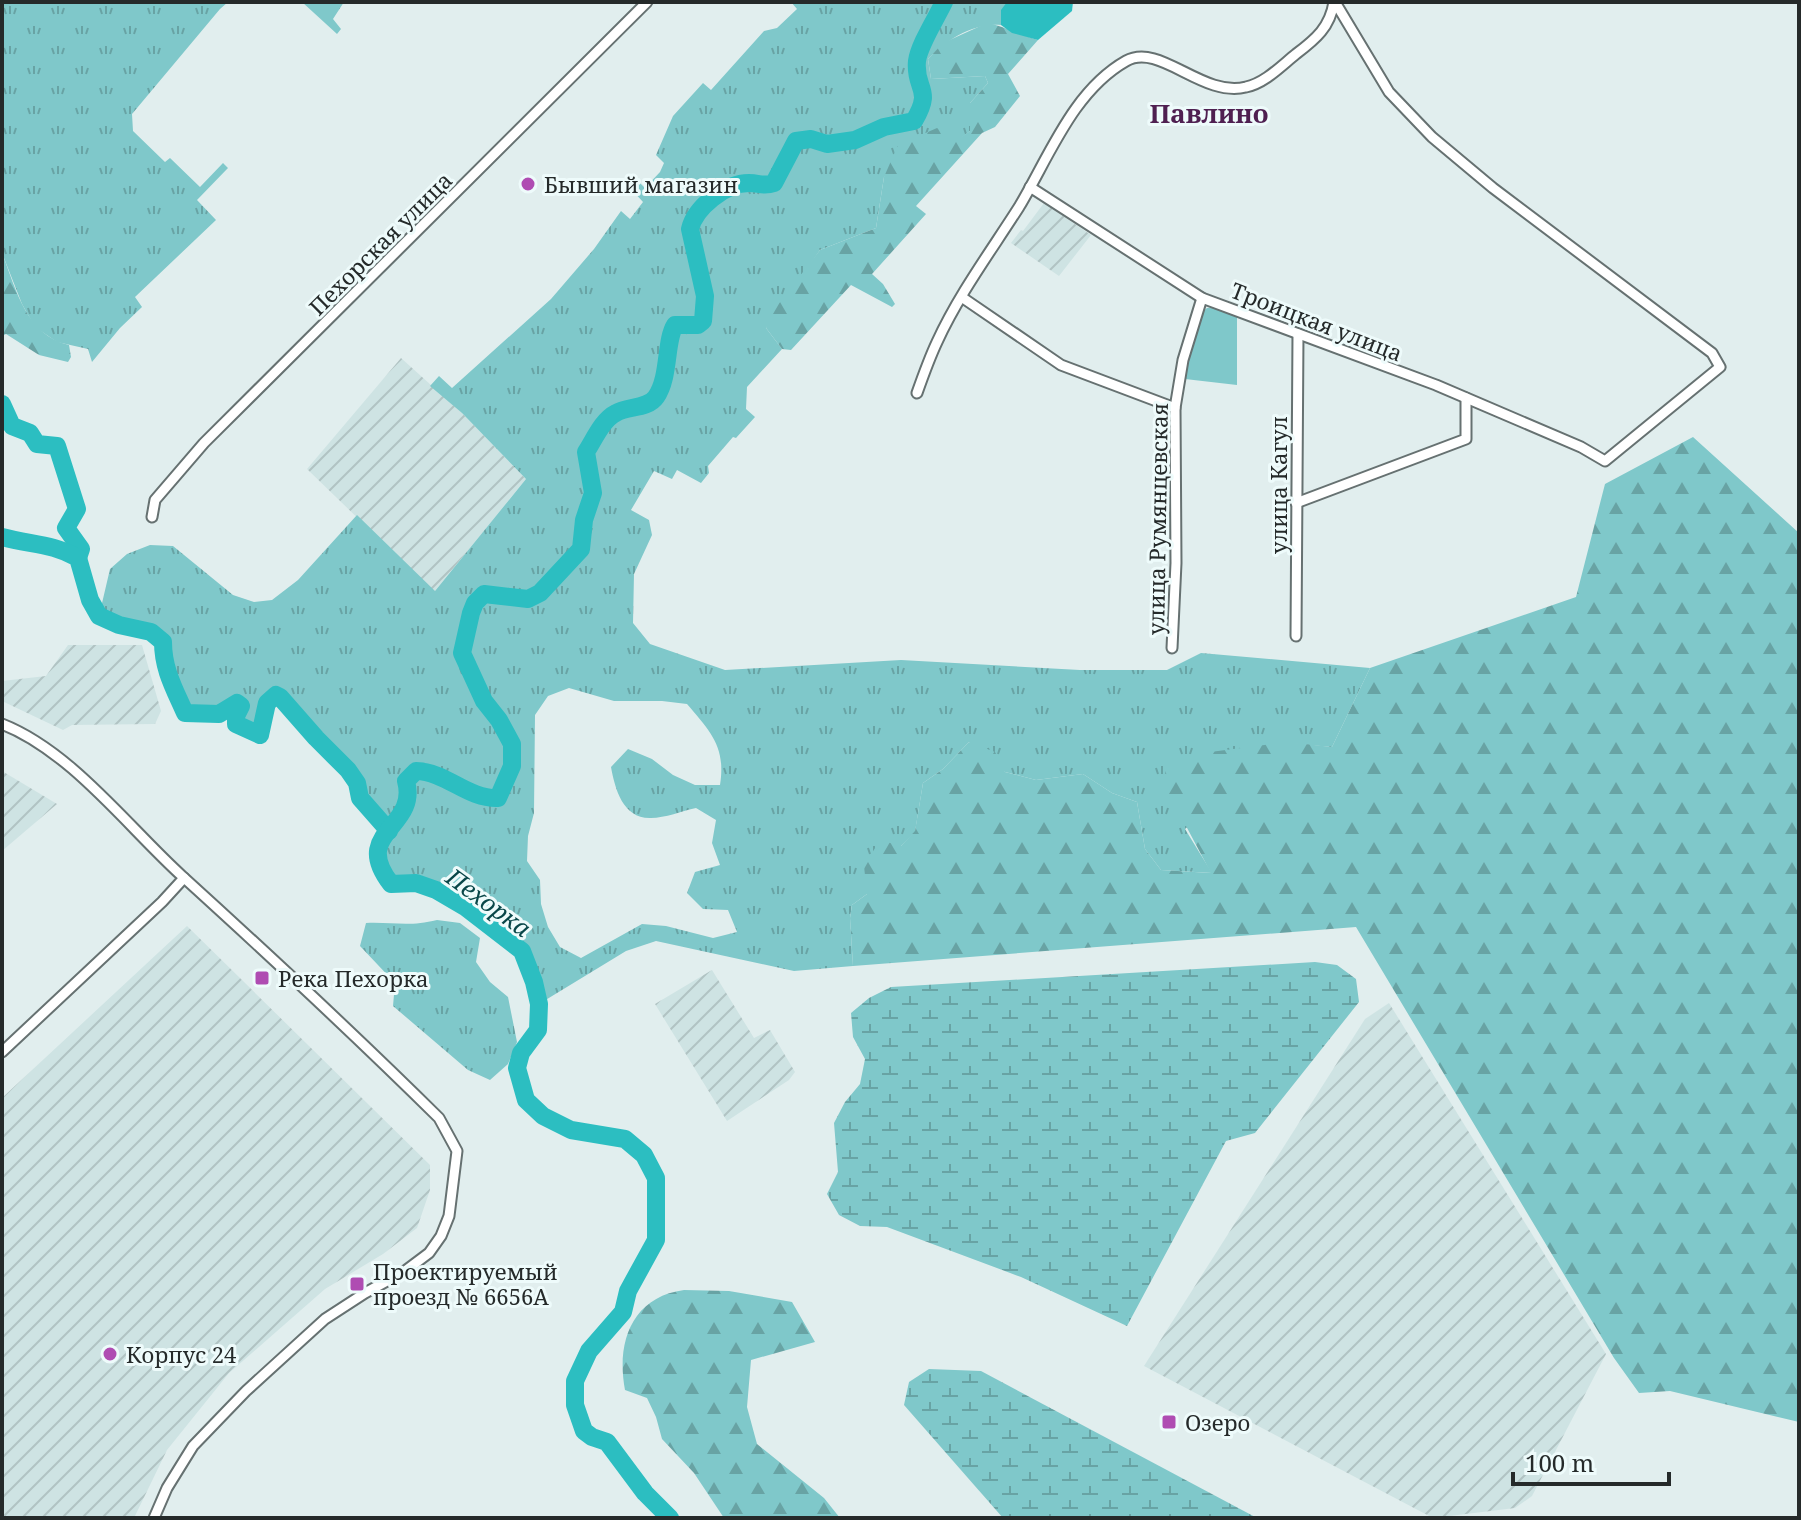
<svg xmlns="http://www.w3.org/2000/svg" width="1801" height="1520" font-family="'Noto Serif',serif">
  <defs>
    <pattern id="industrial-furrows" width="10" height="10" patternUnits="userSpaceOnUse" patternTransform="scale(2)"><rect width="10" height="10" fill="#cee3e3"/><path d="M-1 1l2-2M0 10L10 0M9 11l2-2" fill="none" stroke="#b1c3c3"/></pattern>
    <pattern id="grass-tufts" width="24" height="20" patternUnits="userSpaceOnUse" patternTransform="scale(2)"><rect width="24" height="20" fill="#7fc8ca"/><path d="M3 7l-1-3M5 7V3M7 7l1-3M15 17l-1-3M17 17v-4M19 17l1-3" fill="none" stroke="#68a3a4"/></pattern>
    <pattern id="forest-firs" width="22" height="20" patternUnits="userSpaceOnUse" patternTransform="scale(2)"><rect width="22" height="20" fill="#7fc8ca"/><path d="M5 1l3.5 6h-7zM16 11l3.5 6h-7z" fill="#68a3a4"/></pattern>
    <pattern id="wetland-marsh" width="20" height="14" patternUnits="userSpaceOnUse" patternTransform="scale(2)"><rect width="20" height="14" fill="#7fc8ca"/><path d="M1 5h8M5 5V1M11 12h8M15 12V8" fill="none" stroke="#68a3a4"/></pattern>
  </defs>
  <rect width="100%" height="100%" fill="#e1eeee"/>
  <g fill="url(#industrial-furrows)">
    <polygon points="1044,203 1091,235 1059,276 1011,243 1021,230 1023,231"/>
    <polygon points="401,358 462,413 526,479 434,592 307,469"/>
    <polygon points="68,645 142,645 161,711 155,724 72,725 63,730 2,701 2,681 46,676"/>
    <polygon points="2,771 57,804 2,851"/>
    <polygon points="187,926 430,1165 430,1190 417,1228 383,1254 325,1289 229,1373 167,1450 134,1518 2,1518 2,1098"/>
    <polygon points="712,970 754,1038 770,1030 795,1072 789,1080 727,1121 655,1004"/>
    <polygon points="1389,1003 1606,1354 1532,1496 1515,1508 1433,1518 1144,1366 1365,1019"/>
  </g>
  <g fill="url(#grass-tufts)" fill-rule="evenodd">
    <polygon points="2,2 228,2 220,9 132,114 133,131 165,162 170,158 200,187 223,163 228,168 197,200 216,220 135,297 142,307 120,328 92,362 88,349 57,342 35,327 22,304 2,253"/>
    <polygon points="302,2 344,2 333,19 341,29 337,34"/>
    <path d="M 791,2 L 1007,2 L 1001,16 L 1001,25 C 974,22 946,40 928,59 L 931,79 L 985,76 L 988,83 L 970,103 L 970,131 L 960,139 L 884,177 L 876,228 L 820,250 L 766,328 L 782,349 L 747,387 L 746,409 L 755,417 L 736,438 L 733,437 L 708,466 L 709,473 L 701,483 L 677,470 L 672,479 L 654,471 L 631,510 L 649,520 L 652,535 L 634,574 L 633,623 L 650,644 L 725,670 L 901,660 L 1080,670 L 1167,670 L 1201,653 L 1370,668 L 1332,747 L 1287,743 L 1185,829 L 1212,873 L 1161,870 L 1145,849 L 1137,802 L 1112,793 L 1083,774 L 1036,780 L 1005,772 L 969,742 L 943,769 L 923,783 L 915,832 L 901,846 L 867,894 L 852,905 L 850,918 L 853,966 L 794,971 L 656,941 L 626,951 L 539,1004 C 535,988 532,964 522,951 C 509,934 437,887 417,883 C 409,882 399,884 391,884 C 375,863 372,853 388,831 L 360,798 L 357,783 L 348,770 L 316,738 L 280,697 L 275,695 L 267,703 L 260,735 L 236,724 L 236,716 L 241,706 L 237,703 L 219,714 L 185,713 C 174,688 163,669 163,641 L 151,632 L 119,625 L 99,616 L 110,569 L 127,554 L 150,545 L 173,546 L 233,595 L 254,602 L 272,600 L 298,580 L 357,515 L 435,591 L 526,479 L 462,413 L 430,386 L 439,376 L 452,388 L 551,299 L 594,249 L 621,211 L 630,219 L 643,202 L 632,190 L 638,181 L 645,188 L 660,172 L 664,163 L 656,155 L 673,116 L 703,83 L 711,90 L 764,31 L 777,28 L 797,9 ZM 569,688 L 614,701 L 662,701 L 687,704 C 711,732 726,747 720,785 L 695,785 L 673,775 L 652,759 L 628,749 L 611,767 C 615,789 623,819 651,818 C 665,818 682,811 696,808 L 716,820 L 712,843 L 720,865 L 695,872 L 687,893 L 703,909 L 728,910 L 737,932 L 713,938 L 666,926 L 642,924 L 581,958 L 560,947 L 548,927 L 541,904 L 540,880 L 527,861 L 528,836 L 534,813 L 535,715 L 548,696 Z"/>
    <path d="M 437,920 L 460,923 L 480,938 L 476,962 L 490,982 L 508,997 L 517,1042 L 508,1064 L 490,1080 L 468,1070 L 393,1006 L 395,983 L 360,946 L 366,923 C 394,922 409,927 437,920 Z"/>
  </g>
  <g fill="url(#forest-firs)">
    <path d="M 987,23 C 1004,26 1020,35 1038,40 L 1008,74 L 1020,96 L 995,127 L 982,133 L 916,206 L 926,214 L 872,274 L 883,284 L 895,304 L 892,307 L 851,285 L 791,350 L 782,349 L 766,328 L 769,316 L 820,250 L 876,228 L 884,177 L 898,145 L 937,128 L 960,138 L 970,131 L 970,103 L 988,83 L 985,76 L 931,79 L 928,59 L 943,43 Z"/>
    <path d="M 2,253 C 16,289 26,335 69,345 L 71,357 L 68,362 L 39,355 L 6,334 L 2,336 Z"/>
    <polygon points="1693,437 1799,533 1799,1422 1670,1391 1639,1393 1614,1358 1356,927 853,966 850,918 852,905 867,894 864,866 880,840 901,846 915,831 923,783 943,769 969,742 995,752 1005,772 1036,780 1083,774 1112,793 1137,802 1145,849 1161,870 1211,873 1169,794 1164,758 1287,742 1332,747 1370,668 1576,597 1605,484"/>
    <path d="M 684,1290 L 729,1291 L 792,1302 L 815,1342 L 751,1360 L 747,1407 L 757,1444 L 824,1498 L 840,1518 L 724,1518 L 694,1473 L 662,1439 L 656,1417 L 647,1398 L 625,1390 C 616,1342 632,1297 684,1290 Z"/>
  </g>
  <g fill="url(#wetland-marsh)">
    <polygon points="1315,962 1337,965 1356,979 1359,1002 1255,1133 1226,1141 1127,1326 1021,1277 887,1227 860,1226 839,1215 827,1194 838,1172 834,1123 845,1102 860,1084 865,1059 853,1037 851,1013 869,998 891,987"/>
    <polygon points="929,1369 981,1371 1257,1518 1003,1518 904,1405 909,1382"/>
  </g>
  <polygon fill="#7fc8ca" points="1215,307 1237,315 1237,385 1185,379 1187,361 1201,313 1207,308"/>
  <polygon fill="#2cbec1" points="1007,2 1073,2 1072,11 1038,40 1012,33 1001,25 1001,10"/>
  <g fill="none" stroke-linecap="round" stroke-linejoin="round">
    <g stroke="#2cbec1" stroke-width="18">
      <polyline points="2,404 12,426 30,433 37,444 57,446 77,509 66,528 81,549 78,558"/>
      <path d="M 2,537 C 31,545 52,543 78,558 L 90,600 L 99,616 L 119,625 L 151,632 L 163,642 C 163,669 174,688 185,713 L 219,714 L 237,703 L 241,706 L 236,716 L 236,724 L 260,735 L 267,703 L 276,695 L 280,697 L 316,738 L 348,770 L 357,783 L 360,798 L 389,831"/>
      <path d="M 670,1518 L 645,1493 L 607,1442 L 592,1437 L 584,1431 L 575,1405 L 575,1381 L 589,1351 L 623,1312 L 628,1291 L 656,1240 L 656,1178 L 644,1155 L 625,1139 L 571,1130 L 543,1116 L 526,1100 L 517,1068 L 521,1053 L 538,1030 L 539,1004 L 534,982 L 522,951 L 465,907 L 436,890 L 416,883 L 391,884 C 350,831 419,829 406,781 L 416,771 C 447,772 467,799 498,798 L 512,766 L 512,744 L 499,720 L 484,701 L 462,653 L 471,613 L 475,603 L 484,594 L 528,599 L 540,593 L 581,549 L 584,520 L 593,493 L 586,452 C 594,440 602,420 616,413 C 627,406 648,409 656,397 C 670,377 665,341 675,325 L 698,325 L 703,321 L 705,296 L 690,229 C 695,208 725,183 749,183 C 760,183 763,187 774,183 L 796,141 L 811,139 L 827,144 L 855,140 L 884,127 L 914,121 C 934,88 914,90 917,61 C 919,45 937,17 944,2"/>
    </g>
    <defs>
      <g id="street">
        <polyline points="1030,187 1202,298 1436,385 1581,447 1605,461 1720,367 1712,353 1493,188 1432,137 1389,92 1335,2"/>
        <polyline points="963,298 1061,365 1175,408"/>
        <path d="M 917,393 C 923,376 929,359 937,342 C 959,294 991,251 1019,207 C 1049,157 1073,91 1126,61 C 1160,42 1202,98 1246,87 C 1265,83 1281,66 1296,54 C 1316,39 1330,27 1334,2"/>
        <polyline points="1296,503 1466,439 1466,398"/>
        <polyline points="152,517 155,500 204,443 647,2"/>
        <polyline points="1296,636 1298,334"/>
        <polyline points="1172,648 1176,563 1175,408 1183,360 1202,298"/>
        <path d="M 2,724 C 71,751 128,827 182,876 C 269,955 355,1035 439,1118 L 457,1151 L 449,1216 L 441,1236 L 429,1253 L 405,1271 L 365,1293 L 325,1319 L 246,1391 L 193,1446 L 167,1488 L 154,1518"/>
        <polyline points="2,1052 162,902 184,878"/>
      </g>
    </defs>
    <use href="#street" stroke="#667171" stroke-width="13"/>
    <use href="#street" stroke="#fff" stroke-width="9"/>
  </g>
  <g fill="#af4cb2" stroke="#eefbfb" stroke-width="3">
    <circle cx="528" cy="184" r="8"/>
    <rect x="254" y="970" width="16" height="16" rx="4"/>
    <rect x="349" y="1276" width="16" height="16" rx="4"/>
    <circle cx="110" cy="1354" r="8"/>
    <rect x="1161" y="1414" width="16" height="16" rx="4"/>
  </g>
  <g text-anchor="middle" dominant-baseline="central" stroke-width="6" stroke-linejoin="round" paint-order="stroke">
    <g font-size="22" fill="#252a2a" stroke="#eefbfb" text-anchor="start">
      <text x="544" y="184">Бывший магазин</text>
      <text x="278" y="978">Река Пехорка</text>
      <text x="373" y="1271">Проектируемый<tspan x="373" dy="25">проезд № 6656А</tspan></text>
      <text x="126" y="1354">Корпус 24</text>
      <text x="1185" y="1422">Озеро</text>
    </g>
    <g font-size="22" fill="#252a2a" stroke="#eefbfb">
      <text transform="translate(380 243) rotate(-45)">Пехорская улица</text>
      <text transform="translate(1317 321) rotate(21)">Троицкая улица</text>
      <text transform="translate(1278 485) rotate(-90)">улица Кагул</text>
      <text transform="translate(1157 519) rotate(-89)">улица Румянцевская</text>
    </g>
    <g font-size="24" font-style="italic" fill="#094749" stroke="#eefbfb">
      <text transform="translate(489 902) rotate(36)">Пехорка</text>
    </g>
    <g font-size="26" font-weight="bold" fill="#4f2051" stroke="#eefbfb">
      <text x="1209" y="113">Павлино</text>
    </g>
  </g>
  <rect width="1801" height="1520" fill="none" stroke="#252a2a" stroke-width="8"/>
  <path d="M1513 1472v12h156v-12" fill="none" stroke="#252a2a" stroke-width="4"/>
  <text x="1525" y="1472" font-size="24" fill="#252a2a" stroke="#eefbfb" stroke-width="6" paint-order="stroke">100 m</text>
</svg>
